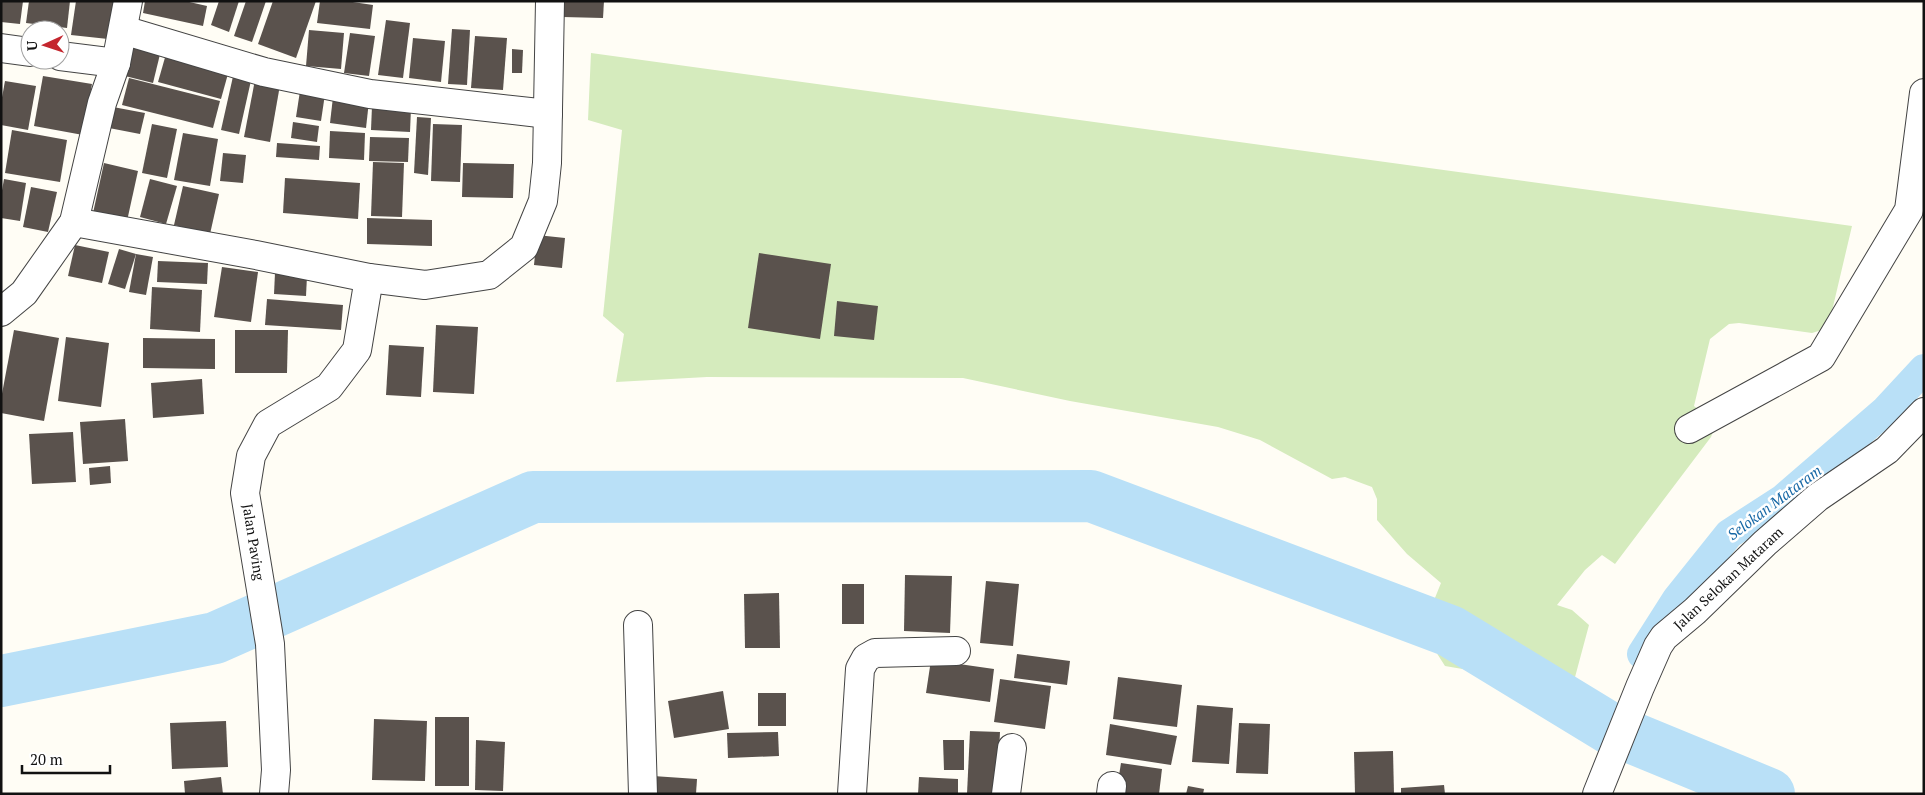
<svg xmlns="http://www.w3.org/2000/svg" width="1925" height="795" font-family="'PT Serif',serif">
  <rect width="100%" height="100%" fill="#fffdf5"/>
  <polygon fill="#d5ebbd" points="591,53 1852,226 1828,328 1812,333 1739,323 1729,324 1710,339 1694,406 1716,424 1711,437 1615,564 1602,555 1585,570 1557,605 1572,610 1589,625 1571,692 1563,700 1527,701 1480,672 1445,666 1422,630 1441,583 1407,554 1377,520 1377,499 1372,487 1345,477 1332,479 1260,440 1218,427 1070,401 963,378 707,377 616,382 624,334 603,316 622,130 588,120"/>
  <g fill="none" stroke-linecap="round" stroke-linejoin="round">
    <polyline stroke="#b9e0f7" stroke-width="30" points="1642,654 1677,599 1729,534 1783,499 1886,410 1924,369"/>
    <polyline stroke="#b9e0f7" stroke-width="52" points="1,681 215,638 533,497 1091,496 1450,631 1611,729 1769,794"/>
  </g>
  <g fill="#5a524d">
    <polygon points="1,1 23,1 20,24 1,22"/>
    <polygon points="29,1 70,1 67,28 26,23"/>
    <polygon points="76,1 114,1 108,39 71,35"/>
    <polygon points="145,1 185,1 207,6 203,26 143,13"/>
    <polygon points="219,1 239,1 229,32 211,25"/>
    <polygon points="246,1 266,1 252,42 234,36"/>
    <polygon points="273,1 316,1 296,58 258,44"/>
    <polygon points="320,1 346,1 373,5 370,29 317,23"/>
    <polygon points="564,1 604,1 603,18 563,17"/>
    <polygon points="386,20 410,23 403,78 378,75"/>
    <polygon points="452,29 470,30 467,85 448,84"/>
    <polygon points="309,30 344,33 341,69 306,66"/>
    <polygon points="350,33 375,36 369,76 344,73"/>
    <polygon points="475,36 507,38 503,90 471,88"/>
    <polygon points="134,38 162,46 153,83 125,76"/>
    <polygon points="413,38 445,41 441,82 409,78"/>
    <polygon points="168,47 231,63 221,99 158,82"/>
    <polygon points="512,49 523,50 522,73 512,73"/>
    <polygon points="234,72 252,76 239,134 221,130"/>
    <polygon points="43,76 92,84 83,135 34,126"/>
    <polygon points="129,78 220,101 213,128 122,105"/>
    <polygon points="255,80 280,85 270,142 244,137"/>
    <polygon points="5,81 36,86 28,130 1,125 1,103"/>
    <polygon points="300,91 325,94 321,121 296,117"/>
    <polygon points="333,97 369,101 366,128 330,123"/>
    <polygon points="372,106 411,108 410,132 371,130"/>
    <polygon points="113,107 145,113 140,134 109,128"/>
    <polygon points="417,117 431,118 428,175 414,173"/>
    <polygon points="293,122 319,126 317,142 291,138"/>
    <polygon points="152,124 177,129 167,178 142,173"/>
    <polygon points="433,124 462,125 460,182 431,181"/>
    <polygon points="12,130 67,140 60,182 5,173"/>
    <polygon points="330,131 365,133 364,160 329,158"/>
    <polygon points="183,133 218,139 210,186 174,180"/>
    <polygon points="370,137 409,138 408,162 369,161"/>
    <polygon points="277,143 320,146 319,160 276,157"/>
    <polygon points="223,153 246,155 243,183 220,181"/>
    <polygon points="373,162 404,163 402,217 371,216"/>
    <polygon points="104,163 138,171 127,221 93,213"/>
    <polygon points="463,163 514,164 513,198 462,197"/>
    <polygon points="285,178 360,183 358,219 283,213"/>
    <polygon points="4,179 26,183 20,221 1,218 1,196"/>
    <polygon points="150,179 177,186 166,224 140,217"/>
    <polygon points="183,186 219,194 210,234 174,225"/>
    <polygon points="31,187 57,192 48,232 23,227"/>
    <polygon points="367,218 432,220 432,246 367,244"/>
    <polygon points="537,235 565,238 562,268 534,265"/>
    <polygon points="75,245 109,252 102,283 68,276"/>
    <polygon points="119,249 136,254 125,289 108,284"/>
    <polygon points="759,253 831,264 820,339 748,328"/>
    <polygon points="136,254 153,257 146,295 129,292"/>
    <polygon points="158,261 208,263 207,284 157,282"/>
    <polygon points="222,267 258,272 251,322 214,317"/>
    <polygon points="275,273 307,276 306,296 274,294"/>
    <polygon points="152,287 202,290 200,332 150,329"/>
    <polygon points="267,299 343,305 341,330 265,325"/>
    <polygon points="837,301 878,306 874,340 834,336"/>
    <polygon points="436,325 478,327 474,394 433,392"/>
    <polygon points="14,330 59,338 44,421 1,413 1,399"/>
    <polygon points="235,330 288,330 287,373 235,373"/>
    <polygon points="66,337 109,343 101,407 58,401"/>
    <polygon points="143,338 215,339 215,369 143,368"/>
    <polygon points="389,345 424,347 421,397 386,395"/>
    <polygon points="202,379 204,414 153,418 151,383"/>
    <polygon points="125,419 128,461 83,464 80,422"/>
    <polygon points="73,432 76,482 32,484 29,434"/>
    <polygon points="110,466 111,483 90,485 89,468"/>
    <polygon points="905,575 952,576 950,633 904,631"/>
    <polygon points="986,581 1019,584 1013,646 980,643"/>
    <rect x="842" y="584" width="22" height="40"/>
    <polygon points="779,593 780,648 745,648 744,594"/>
    <polygon points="1017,654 1070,661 1067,685 1014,678"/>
    <polygon points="931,660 994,669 990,702 926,693"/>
    <polygon points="1118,677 1182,685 1177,727 1113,719"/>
    <polygon points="1000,679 1051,686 1045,729 994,722"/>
    <polygon points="723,691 729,729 674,738 668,701"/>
    <rect x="758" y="693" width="28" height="33"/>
    <polygon points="1197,705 1233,708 1229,764 1192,762"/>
    <rect x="435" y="717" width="34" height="69"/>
    <polygon points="374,719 427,721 425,781 372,780"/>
    <polygon points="226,721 228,767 172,769 170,723"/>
    <polygon points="1239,723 1270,724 1268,774 1236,773"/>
    <polygon points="1110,724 1177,736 1171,765 1106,755"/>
    <polygon points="970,731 1000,732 997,794 967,794"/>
    <polygon points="778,732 779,756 728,758 727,733"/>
    <polygon points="476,740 505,742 503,791 475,790"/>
    <polygon points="943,740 964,740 964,770 944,770"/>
    <polygon points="1393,751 1394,794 1355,794 1354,752"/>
    <polygon points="1121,763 1162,769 1159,794 1116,794"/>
    <polygon points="653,776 697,779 696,794 652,794"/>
    <polygon points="221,777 223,794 185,794 184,781"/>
    <polygon points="919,777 958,779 958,794 918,794"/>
    <polygon points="1444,785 1445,794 1401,794 1401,788"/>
    <polygon points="1188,786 1204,789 1203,794 1186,794"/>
  </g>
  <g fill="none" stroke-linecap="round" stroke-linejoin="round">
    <defs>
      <g id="minor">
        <polyline points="123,30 264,72 370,94 548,114"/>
        <polyline points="1,48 30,52"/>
        <polyline points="60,56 116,63"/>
        <polyline points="74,222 256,255 369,278 425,285 489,275 524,247 543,201 547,163 550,1"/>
        <polyline points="1,312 24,293 74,222 102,103 116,63 128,1"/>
        <polyline points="1689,429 1821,357 1909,210 1924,93"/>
        <polyline points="638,625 643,794"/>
        <polyline points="274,794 276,770 270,644 245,493 251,456 268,424 329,387 357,350 369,278"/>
        <polyline points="852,794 860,669 866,658 875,653 956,651"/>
        <polyline points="1006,794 1012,748"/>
        <polyline points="1111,794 1112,786"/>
        <polyline points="1597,794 1640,687 1658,646 1664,637 1695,611 1765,543 1818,497 1887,450 1924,412"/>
      </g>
    </defs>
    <use href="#minor" stroke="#444" stroke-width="30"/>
    <use href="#minor" stroke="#fff" stroke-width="28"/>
  </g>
  <g text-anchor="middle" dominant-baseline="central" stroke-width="5" stroke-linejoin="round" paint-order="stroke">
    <g font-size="14" fill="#111" stroke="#fff">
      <text transform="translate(254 542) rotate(81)">Jalan Paving</text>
      <text transform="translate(1728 578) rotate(-43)">Jalan Selokan Mataram</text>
    </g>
    <g font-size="15" font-style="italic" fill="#1768a6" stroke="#fff">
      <text transform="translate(1774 502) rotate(-37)">Selokan Mataram</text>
    </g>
  </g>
  <rect width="1925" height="795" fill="none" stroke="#111111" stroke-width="5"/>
  <g transform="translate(45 45) rotate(267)"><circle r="24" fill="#ffffff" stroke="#a0a0a0"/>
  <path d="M0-4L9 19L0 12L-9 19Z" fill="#c4262e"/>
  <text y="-8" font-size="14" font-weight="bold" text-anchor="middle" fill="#111111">U</text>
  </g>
  <path d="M22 765v8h88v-8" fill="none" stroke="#111111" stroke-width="2.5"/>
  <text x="30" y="765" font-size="15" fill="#111111" stroke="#ffffff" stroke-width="4" paint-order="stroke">20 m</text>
</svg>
